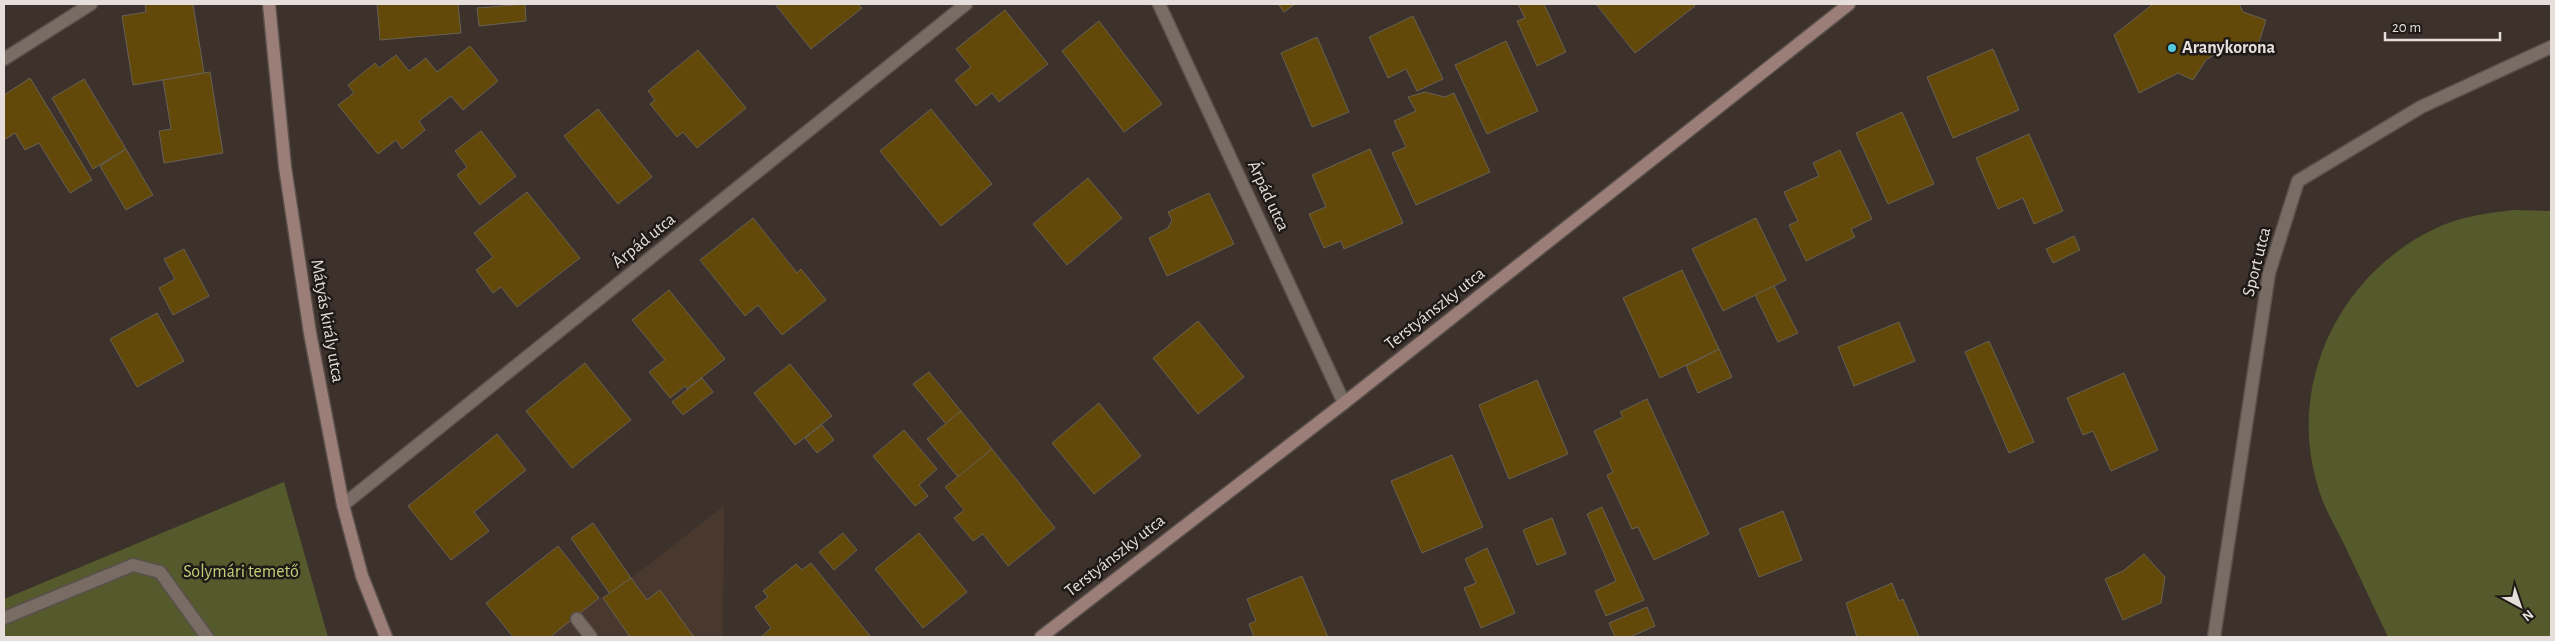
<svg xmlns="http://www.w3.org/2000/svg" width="2555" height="641" font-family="'Alegreya Sans',sans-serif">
  <rect width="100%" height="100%" fill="#3c312b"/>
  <polygon fill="#49382e" points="724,506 723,637 550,637 599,598 610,594 631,578"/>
  <g fill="#545a2c">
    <path d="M 2513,210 L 2551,211 L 2551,637 L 2388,637 C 2373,605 2358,574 2343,542 C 2334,524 2323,506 2318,487 C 2285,380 2343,268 2443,225 C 2465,216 2489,213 2513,210 Z"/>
    <polygon points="284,482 328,637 4,637 4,599"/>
  </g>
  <g fill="#624809" stroke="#676156">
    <polygon points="145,4 193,4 204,73 133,85 122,16 146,12"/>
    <polygon points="377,4 458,4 461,33 380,40"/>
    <polygon points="525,4 526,21 479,26 477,8"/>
    <polygon points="775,4 858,4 862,8 811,49"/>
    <polygon points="1278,4 1295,4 1284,12"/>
    <polygon points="1518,4 1544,4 1566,52 1537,66 1517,21 1525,18"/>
    <polygon points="1596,4 1693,4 1695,6 1635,53"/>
    <polygon points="2153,4 2239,4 2243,12 2266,20 2256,52 2231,44 2206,60 2193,80 2178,73 2139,93 2114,35"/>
    <polygon points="1005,10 1048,64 999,102 992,93 976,106 955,80 971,67 956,49"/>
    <polygon points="1413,16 1443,79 1417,91 1406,69 1388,78 1369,37"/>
    <polygon points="1099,21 1162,104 1124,132 1062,51"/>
    <polygon points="1317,37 1349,112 1312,127 1281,53"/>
    <polygon points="1506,41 1538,111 1487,134 1455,65"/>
    <polygon points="470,46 498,81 463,110 451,96 419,121 425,130 402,149 396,140 378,154 338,105 354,93 348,85 375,63 379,68 396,55 409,71 426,58 437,72"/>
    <polygon points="1993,49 2019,110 1953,138 1927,77"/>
    <polygon points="698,50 746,108 697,148 683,132 677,137 650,104 655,100 648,91"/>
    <polygon points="210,72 223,153 164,163 159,131 171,129 163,80"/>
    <polygon points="30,78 92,180 70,193 39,143 25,150 15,133 4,140 4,95"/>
    <polygon points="84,79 126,149 93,169 52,98"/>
    <polygon points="1425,92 1445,97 1454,93 1490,172 1416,205 1392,153 1406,147 1394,121 1416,111 1408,97"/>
    <polygon points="598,109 652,177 618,204 564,136"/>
    <polygon points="931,109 992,184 941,226 880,151"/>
    <polygon points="1902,112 1934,184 1888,204 1856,133"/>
    <polygon points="481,131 516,176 480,205 457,175 467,167 455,151"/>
    <polygon points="2029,134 2063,211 2034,224 2023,198 1998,209 1976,158"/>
    <polygon points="126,149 153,195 126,210 100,166"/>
    <polygon points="1370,149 1403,223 1344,249 1341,241 1324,248 1309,214 1326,207 1312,175"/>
    <polygon points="1840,150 1872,219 1851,229 1855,237 1806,261 1789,225 1798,221 1784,192 1819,176 1813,163"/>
    <polygon points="1088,178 1122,218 1067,265 1033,224"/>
    <polygon points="527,192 580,258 517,307 501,287 493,293 476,270 493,257 474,233"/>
    <polygon points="1209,193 1234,244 1167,276 1149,238 1168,228 1172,220 1168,212"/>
    <polygon points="753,218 797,273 801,269 826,300 782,335 758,305 745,316 700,260"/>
    <polygon points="1756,218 1786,280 1723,311 1692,249"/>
    <polygon points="2074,236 2080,250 2053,263 2046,249"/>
    <polygon points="184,249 209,296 173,315 159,288 175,279 164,259"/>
    <polygon points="1682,270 1719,349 1660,378 1623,298"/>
    <polygon points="1774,286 1798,333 1778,342 1755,295"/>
    <polygon points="669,290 725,359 687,389 685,386 670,398 649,372 665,360 632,320"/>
    <polygon points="157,313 184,361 137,387 110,339"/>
    <polygon points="1198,321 1244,377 1198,414 1153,358"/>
    <polygon points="1899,322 1915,361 1854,386 1838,347"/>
    <polygon points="1989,341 2034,442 2009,453 1965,352"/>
    <polygon points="1719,349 1732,377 1698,393 1686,366"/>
    <polygon points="585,363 631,420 572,468 526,411"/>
    <polygon points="790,364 832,416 795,445 754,393"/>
    <polygon points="929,372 961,411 946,424 913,384"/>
    <polygon points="2124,373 2158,450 2111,471 2093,431 2083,435 2067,398"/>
    <polygon points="702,378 713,392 683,415 672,402"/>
    <polygon points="1537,380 1568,454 1509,479 1479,405"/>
    <polygon points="1647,399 1709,534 1654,560 1638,527 1632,529 1607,475 1613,472 1594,431 1623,417 1620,412"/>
    <polygon points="1099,403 1141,456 1094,494 1052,443"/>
    <polygon points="961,411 992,449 958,477 927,439"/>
    <polygon points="822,425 834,440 817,453 805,438"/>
    <polygon points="904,430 937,469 919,485 928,496 915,506 873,456"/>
    <polygon points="497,434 526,470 474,512 489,531 451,560 408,506"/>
    <polygon points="992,449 1055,528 1008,566 983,534 973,541 954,518 964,510 945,487"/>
    <polygon points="1452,455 1483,527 1422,553 1391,481"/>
    <polygon points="1602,507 1644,600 1606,616 1595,591 1616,581 1587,514"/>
    <polygon points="1783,511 1802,560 1759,577 1739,529"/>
    <polygon points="1552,518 1566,554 1537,565 1523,530"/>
    <polygon points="593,523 631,578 610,594 571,538"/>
    <polygon points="843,533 857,550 834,570 819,552"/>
    <polygon points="919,533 967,592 923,628 875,569"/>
    <polygon points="558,546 599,598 550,637 513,637 486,603"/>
    <polygon points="1487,548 1515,613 1481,628 1464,588 1476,583 1465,559"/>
    <polygon points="2144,554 2165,577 2161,603 2123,620 2105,579 2123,571"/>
    <polygon points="811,563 871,637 761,637 771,628 755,607 768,597 763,591 796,564 802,570"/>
    <polygon points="1302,576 1328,637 1254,637 1249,624 1256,621 1247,599"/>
    <polygon points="631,578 647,600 660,590 694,637 630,637 603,598"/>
    <polygon points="1892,583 1899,601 1903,599 1919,637 1857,637 1846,603"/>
    <polygon points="1647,607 1655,626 1630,637 1615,637 1609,623"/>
  </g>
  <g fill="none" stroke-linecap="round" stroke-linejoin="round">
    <defs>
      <g id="service">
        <polyline points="4,618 133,565 160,572 207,637"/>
        <polyline points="577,619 591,637"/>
      </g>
      <g id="minor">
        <polyline points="1159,4 1344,403"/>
        <polyline points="4,59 91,4"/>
        <polyline points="343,505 966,4"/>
        <polyline points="2214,637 2269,273 2298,181 2421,107 2551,47"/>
      </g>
      <g id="secondary">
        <polyline points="269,4 285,167 310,333 343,505 362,576 386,637"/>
        <polyline points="1041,637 1344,403 1849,4"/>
      </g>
    </defs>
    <use href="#service" stroke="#59504b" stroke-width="15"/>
    <use href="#minor" stroke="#59504b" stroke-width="15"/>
    <use href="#secondary" stroke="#59504b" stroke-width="15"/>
    <use href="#service" stroke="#786c64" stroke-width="12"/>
    <use href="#minor" stroke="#786c64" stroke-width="12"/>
    <use href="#secondary" stroke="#9c7e78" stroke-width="12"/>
  </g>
  <circle fill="#55cadf" stroke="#1f1a17" stroke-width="2" cx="2172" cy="48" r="5"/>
  <g text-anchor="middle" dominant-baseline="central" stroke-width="5" stroke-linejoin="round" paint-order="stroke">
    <g font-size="18" font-weight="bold" fill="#e5deda" stroke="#1f1a17" text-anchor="start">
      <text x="2182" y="48">Aranykorona</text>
    </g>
    <g font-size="18" fill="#e5deda" stroke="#1f1a17">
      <text transform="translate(1268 196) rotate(65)">Árpád utca</text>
      <text transform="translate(644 241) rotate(-39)">Árpád utca</text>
      <text transform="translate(2257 262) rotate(-76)">Sport utca</text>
      <text transform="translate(1435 309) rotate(-38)">Terstyánszky utca</text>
      <text transform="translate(327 321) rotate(80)">Mátyás király utca</text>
      <text transform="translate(1115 556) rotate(-38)">Terstyánszky utca</text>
    </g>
    <g font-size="18" fill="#c2ce78" stroke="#1f1a17">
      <text x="241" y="572">Solymári temető</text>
    </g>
  </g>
  <rect width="2555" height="641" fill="none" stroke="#e5deda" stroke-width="10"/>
  <g transform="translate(2520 606) rotate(140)" stroke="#1f1a17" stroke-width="4" paint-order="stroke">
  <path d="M0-4L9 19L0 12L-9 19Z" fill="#e5deda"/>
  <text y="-8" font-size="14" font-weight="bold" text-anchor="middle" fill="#e5deda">N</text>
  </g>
  <path d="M2385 32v8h115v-8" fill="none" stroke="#e5deda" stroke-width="2.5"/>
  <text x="2392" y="32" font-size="15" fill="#e5deda" stroke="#1f1a17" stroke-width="4" paint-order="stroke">20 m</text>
</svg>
